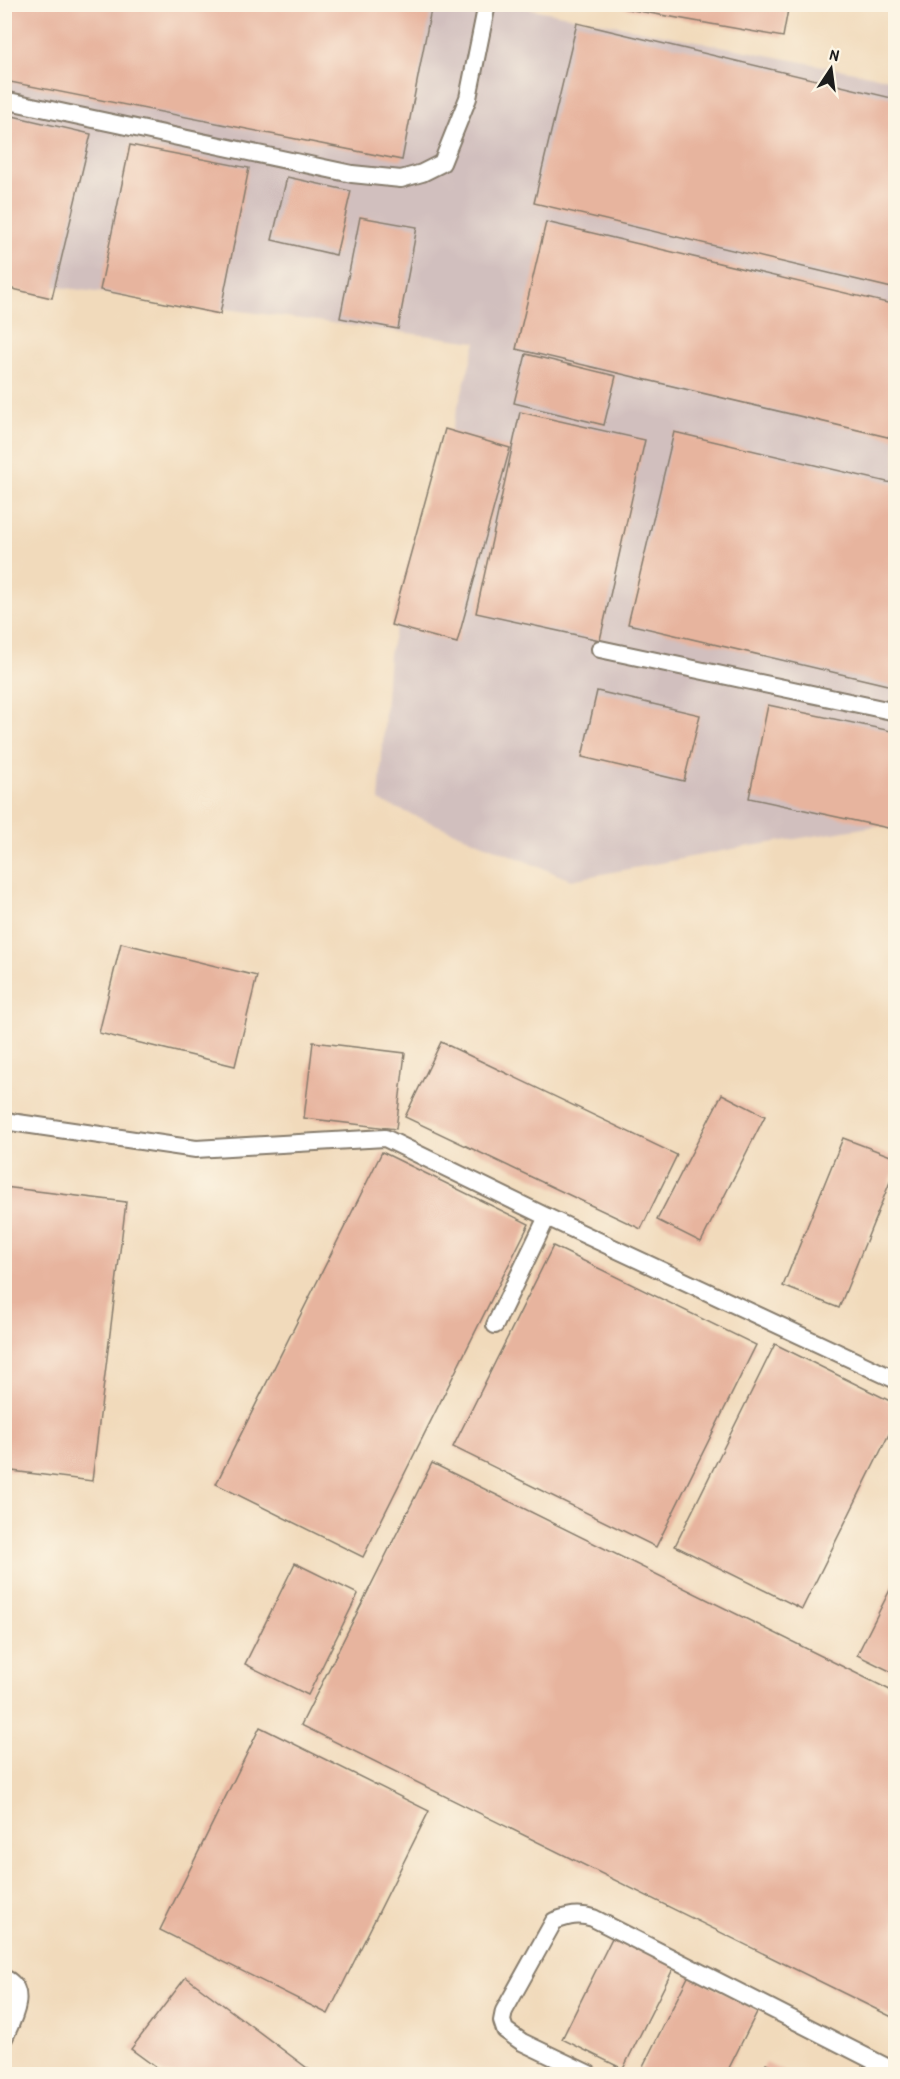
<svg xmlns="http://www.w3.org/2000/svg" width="900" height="2079" font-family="'Patrick Hand',sans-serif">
  <rect width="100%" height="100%" fill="#fcf5e5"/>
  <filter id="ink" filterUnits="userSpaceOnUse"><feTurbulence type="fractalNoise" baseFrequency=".0167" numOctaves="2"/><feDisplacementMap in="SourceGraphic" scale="12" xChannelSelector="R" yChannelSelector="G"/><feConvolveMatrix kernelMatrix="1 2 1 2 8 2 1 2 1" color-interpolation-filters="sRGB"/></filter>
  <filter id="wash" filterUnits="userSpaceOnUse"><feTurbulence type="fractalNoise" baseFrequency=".008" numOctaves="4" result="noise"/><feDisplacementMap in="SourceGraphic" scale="24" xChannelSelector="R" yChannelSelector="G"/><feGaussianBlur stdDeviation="1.35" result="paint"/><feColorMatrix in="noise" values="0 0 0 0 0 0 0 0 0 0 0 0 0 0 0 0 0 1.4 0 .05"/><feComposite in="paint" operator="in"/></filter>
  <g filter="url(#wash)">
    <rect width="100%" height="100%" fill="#f1dabb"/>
    <polygon fill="#d1bfbe" points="5,5 512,5 895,80 895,823 738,848 571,880 379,801 389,654 476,342 5,280"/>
    <g id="blocks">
      <g fill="#e7b49e">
        <polygon points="5,4 432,4 402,160 5,81"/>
        <polygon points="622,4 789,4 783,37 622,8"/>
        <polygon points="577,23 896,99 896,289 534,203"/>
        <polygon points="4,114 91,134 52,298 4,287"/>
        <polygon points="130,145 249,168 220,314 100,290"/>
        <polygon points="287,177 351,191 336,255 272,240"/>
        <polygon points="360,217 417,227 398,329 340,318"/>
        <polygon points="546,222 896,305 896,439 516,349"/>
        <polygon points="526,354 616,376 604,425 514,403"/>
        <polygon points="520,412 645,440 600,640 476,613"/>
        <polygon points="445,429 510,448 457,643 391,625"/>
        <polygon points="674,432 896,484 896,687 628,624"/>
        <polygon points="597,691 700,715 684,781 582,757"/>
        <polygon points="768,705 896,732 896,818 893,829 749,798"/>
        <polygon points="121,943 257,976 235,1066 99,1033"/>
        <polygon points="313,1042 405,1053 396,1129 304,1118"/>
        <polygon points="441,1042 677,1155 641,1229 405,1117"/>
        <polygon points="722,1094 765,1116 701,1242 657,1220"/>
        <polygon points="843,1138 896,1158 896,1167 839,1308 783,1286"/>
        <polygon points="382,1152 529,1224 363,1557 216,1484"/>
        <polygon points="4,1187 126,1202 92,1481 4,1470"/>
        <polygon points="553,1246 756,1345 656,1547 453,1447"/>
        <polygon points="775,1344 896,1404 896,1420 802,1609 675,1546"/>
        <polygon points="432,1463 896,1693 896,2019 301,1725"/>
        <polygon points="295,1563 358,1594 308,1695 245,1664"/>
        <polygon points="896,1578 896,1674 857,1655"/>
        <polygon points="260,1727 429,1811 328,2014 160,1930"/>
        <polygon points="614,1934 675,1965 623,2069 562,2039"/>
        <polygon points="689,1975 758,2010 726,2074 639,2074"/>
        <polygon points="186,1977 315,2074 165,2074 131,2049"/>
        <polygon points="766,2063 789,2074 760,2074"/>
        <polygon points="864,2066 881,2074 860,2074"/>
      </g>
    </g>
  </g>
  <g filter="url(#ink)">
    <use href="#blocks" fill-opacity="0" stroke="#867b6c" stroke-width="1.5"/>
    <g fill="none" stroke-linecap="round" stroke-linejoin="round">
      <defs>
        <g id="lane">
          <polyline points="4,100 352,174 401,179 422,173 442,163 468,98 487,4"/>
          <polyline points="600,649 896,712"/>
          <polyline points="4,1121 196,1149 385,1138 547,1217 896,1380"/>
          <polyline points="495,1325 547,1217"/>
          <path d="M 4,1978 C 30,1989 12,2021 4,2038"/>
          <path d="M 589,2074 L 522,2042 L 505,2030 L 502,2021 L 504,2011 L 554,1921 C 569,1916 578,1913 593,1918 L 896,2072"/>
        </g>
      </defs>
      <use href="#lane" stroke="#867b6c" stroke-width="20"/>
      <use href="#lane" stroke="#fff" stroke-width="16"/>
    </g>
  </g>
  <rect width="900" height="2079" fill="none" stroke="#fcf5e5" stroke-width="24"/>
  <g transform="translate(831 69) rotate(13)" stroke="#fcf5e5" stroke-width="4.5" paint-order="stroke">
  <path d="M0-4.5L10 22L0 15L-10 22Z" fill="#1c1c1c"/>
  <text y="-9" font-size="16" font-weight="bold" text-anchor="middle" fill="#1c1c1c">N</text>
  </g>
</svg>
